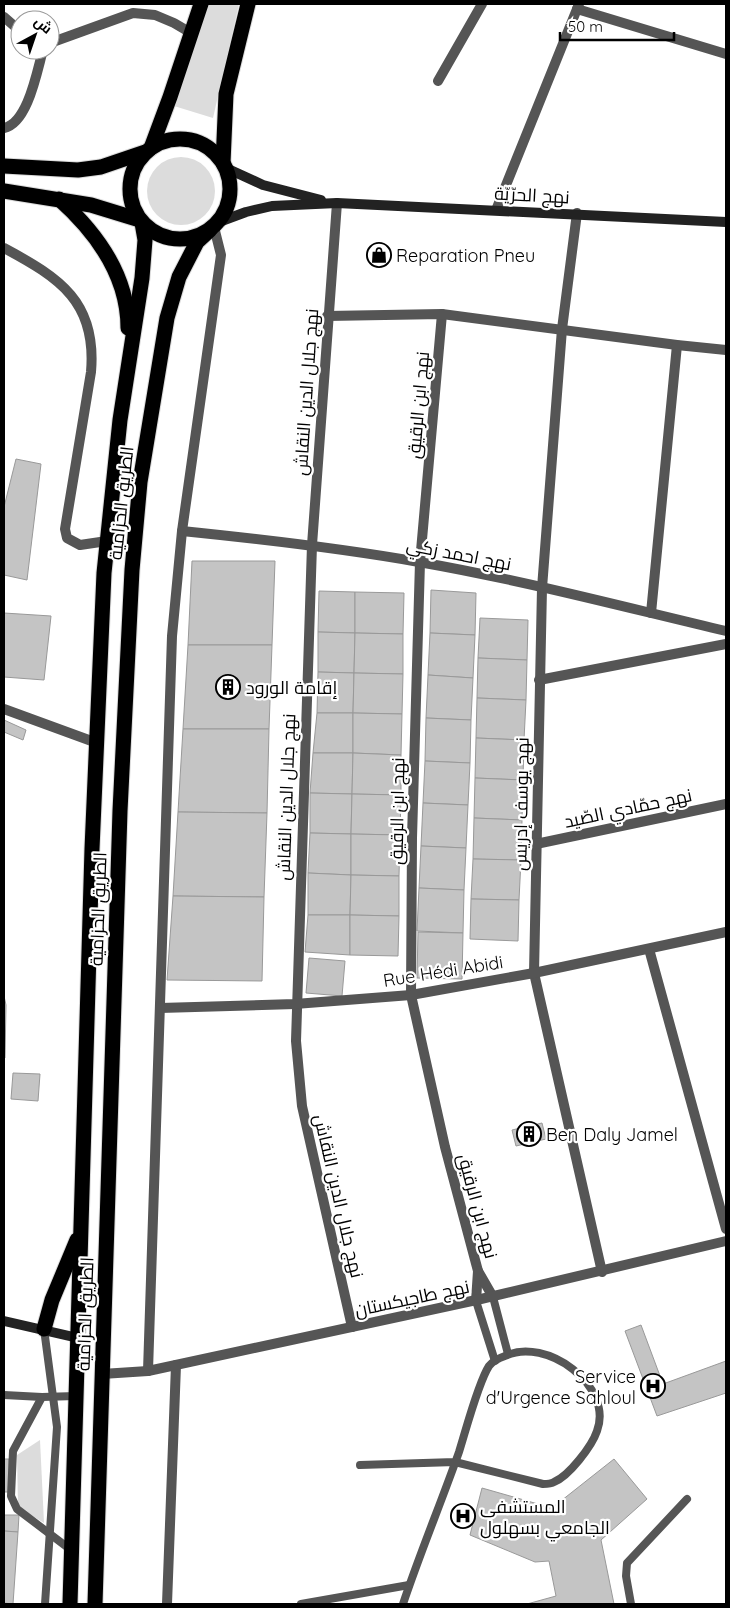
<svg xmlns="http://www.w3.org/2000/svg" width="730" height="1608" font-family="Quicksand,Cairo,sans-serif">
  <rect width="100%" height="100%" fill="#fff"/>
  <g fill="#dcdcdc">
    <polygon points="209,4 239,4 213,118 174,106"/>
    <circle cx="181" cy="191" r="34"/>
    <polygon points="40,1440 44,1523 18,1507 17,1455"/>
  </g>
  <g fill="#c4c4c4" stroke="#999">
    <polygon points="16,459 41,464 27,580 4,575 4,507"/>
    <polygon points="192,561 275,561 272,645 188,645"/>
    <polygon points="431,590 476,593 475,635 430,633"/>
    <polygon points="319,591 355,592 355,633 318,632"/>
    <polygon points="355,592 404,593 403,634 355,633"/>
    <polygon points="4,613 51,616 44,680 4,677"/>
    <polygon points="480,618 528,620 527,660 478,658"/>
    <polygon points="318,632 355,633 354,673 318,672"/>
    <polygon points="355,633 403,634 403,674 354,673"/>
    <polygon points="430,633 475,635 473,678 428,675"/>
    <polygon points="188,645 272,645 269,729 183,729"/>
    <polygon points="478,658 527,660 526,700 477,698"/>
    <polygon points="318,672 354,673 353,713 317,713"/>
    <polygon points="354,673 403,674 402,714 353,713"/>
    <polygon points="428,675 473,678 471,720 426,718"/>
    <polygon points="477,698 526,700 524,740 476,738"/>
    <polygon points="317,713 353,713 353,753 313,753"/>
    <polygon points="353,713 402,714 401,755 353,753"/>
    <polygon points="426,718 471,720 470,763 425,761"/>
    <polygon points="4,720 26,730 23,740 4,732"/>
    <polygon points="183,729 269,729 267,813 178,812"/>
    <polygon points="476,738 524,740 523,780 475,778"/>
    <polygon points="313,753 353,753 352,794 310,793"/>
    <polygon points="353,753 401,755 401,795 352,794"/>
    <polygon points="425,761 470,763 468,805 423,803"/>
    <polygon points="475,778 523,780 522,820 474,818"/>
    <polygon points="310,793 352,794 351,834 310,833"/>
    <polygon points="352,794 401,795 400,835 351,834"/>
    <polygon points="423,803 468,805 466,848 421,846"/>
    <polygon points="178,812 267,813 264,897 173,896"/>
    <polygon points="474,818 522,820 521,860 473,859"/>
    <polygon points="310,833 351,834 351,875 308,873"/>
    <polygon points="351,834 400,835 399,876 351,875"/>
    <polygon points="421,846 466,848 464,890 419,888"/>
    <polygon points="473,859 521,860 519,900 471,899"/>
    <polygon points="308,873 351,875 350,915 308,915"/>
    <polygon points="351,875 399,876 399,916 350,915"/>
    <polygon points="419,888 464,890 463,933 417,931"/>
    <polygon points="173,896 264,897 262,981 167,980"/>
    <polygon points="471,899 519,900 518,941 470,939"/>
    <polygon points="308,915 350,915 350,955 305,952"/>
    <polygon points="350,915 399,916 398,956 350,955"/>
    <polygon points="418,932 463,933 462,979 417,978"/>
    <polygon points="309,958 345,961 342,996 306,993"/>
    <polygon points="4,996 6,1005 5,1058 4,1058"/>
    <polygon points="13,1073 40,1074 38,1101 11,1099"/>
    <polygon points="542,1123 546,1139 516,1146 512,1130"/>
    <polygon points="641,1325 663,1384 726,1361 726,1393 657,1416 625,1331"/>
    <rect x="4" y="1459" width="5" height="33"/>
    <polygon points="614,1459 647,1499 601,1540 614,1604 527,1604 556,1596 549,1561 535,1562 470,1535 482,1488 552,1508"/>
    <polygon points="4,1515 19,1515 18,1532 4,1531"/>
    <polygon points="4,1531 18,1532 13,1604 4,1603"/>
  </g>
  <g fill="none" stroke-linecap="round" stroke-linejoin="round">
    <defs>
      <g id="highway">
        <circle cx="180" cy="189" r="50"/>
        <polyline points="151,148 170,97 201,4"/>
        <polyline points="223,163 226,94 248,4"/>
        <polyline points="4,166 78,170 101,167 145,152"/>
        <polyline points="4,191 91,205 140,220"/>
        <path d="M 59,199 C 97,233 128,275 128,328"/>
        <polyline points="44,1329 52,1300 77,1240"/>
        <polyline points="70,1604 92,849 104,573 120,420 142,278 145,240 142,223"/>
        <polyline points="95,1604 120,811 132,570 140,482 167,318 179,277 197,242 210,230"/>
      </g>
    </defs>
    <use href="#highway" stroke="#dbdbdb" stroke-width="17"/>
    <g stroke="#555" stroke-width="8">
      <polyline points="493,1297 508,1354"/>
      <polyline points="476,1301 495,1361"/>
      <polyline points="44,1329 57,1427 45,1604"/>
      <polyline points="4,1395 42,1397"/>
      <path d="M 360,1465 L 455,1462 L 543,1484 C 546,1484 551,1484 554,1482 C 569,1476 592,1446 597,1431 C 614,1386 546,1336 505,1356 C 499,1358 493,1361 489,1366 C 478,1383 466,1430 459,1452 C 441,1503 420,1553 403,1604"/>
      <polyline points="71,1550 17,1509 11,1496 13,1451 42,1397 76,1396"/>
      <polyline points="301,1604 409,1585"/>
      <polyline points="631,1604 626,1576 627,1563 687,1499"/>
    </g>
    <g stroke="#555" stroke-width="10">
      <polyline points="577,9 726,54"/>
      <polyline points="4,17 20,31"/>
      <polyline points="50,43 133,13 155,15 174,23 191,33"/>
      <polyline points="438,81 482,4"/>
      <path d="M 4,128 C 28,123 37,71 43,50"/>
      <polyline points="337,203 312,545 296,1041 302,1106 352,1327"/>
      <polyline points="496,210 579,4"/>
      <polyline points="577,213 562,329 542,588 534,973 602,1272"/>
      <path d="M 4,248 C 60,278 97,302 91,372 L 65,529 L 67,538 L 80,545 L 107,541"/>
      <polyline points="442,314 420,562 412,838 411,995 445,1147 478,1271 476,1301"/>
      <polyline points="327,316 442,314 677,345 726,350"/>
      <path d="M 182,531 C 261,539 340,548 419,562 C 522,580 624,607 726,631"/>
      <polyline points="651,613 677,345"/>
      <polyline points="539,680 726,644"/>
      <polyline points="4,709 97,743"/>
      <polyline points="536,844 726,804"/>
      <polyline points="649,949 726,1229"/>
      <polyline points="160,1008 295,1004 411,995 534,973 726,932"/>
      <polyline points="478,1271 493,1297"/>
      <polyline points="148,1371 172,636 182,531 221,255 214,227"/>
      <polyline points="102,1374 148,1371 481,1299 726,1241"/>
      <polyline points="167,1604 176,1365"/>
    </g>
    <g stroke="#222" stroke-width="10">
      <polyline points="226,168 263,185 321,200"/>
      <polyline points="219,222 246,212 272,206 337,203 726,222"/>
      <polyline points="4,1321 78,1338"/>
    </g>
    <use href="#highway" stroke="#000" stroke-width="15"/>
  </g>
  <defs>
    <symbol id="shop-ring" viewBox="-11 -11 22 22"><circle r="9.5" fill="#fff" stroke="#000" stroke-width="1.5"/><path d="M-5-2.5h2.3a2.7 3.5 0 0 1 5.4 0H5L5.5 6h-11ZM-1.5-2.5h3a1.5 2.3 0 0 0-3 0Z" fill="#000"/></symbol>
    <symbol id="building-ring" viewBox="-11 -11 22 22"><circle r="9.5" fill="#fff" stroke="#000" stroke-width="1.5"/><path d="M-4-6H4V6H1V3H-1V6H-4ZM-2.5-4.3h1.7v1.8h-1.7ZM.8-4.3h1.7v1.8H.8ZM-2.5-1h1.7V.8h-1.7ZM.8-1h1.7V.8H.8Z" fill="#000"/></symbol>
    <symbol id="hospital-ring" viewBox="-11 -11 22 22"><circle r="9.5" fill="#fff" stroke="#000" stroke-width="1.5"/><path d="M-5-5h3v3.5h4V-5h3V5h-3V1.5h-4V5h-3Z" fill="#000"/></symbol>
  </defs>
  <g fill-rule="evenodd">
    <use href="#shop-ring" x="365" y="241" width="28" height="28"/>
    <use href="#building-ring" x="214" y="673" width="28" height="28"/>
    <use href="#building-ring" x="515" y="1120" width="28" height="28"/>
    <use href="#hospital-ring" x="639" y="1372" width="28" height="28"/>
    <use href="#hospital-ring" x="449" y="1502" width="28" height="28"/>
  </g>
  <g text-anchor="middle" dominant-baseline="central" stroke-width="4.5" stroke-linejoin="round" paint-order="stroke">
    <g font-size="18" fill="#000" stroke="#fff">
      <text transform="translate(532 195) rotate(3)">نهج الحرّيّة</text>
      <text transform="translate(306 392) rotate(-86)">نهج جلال الدين النقاش</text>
      <text transform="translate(418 405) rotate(-85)">نهج ابن الرقيق</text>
      <text transform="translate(121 503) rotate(-84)">الطريق الحزامية</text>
      <text transform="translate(459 554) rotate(11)">نهج احمد زكي</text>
      <text transform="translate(286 797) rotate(-88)">نهج جلال الدين النقاش</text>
      <text transform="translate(521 804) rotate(-89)">نهج يوسف إدريس</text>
      <text transform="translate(628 808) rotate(-12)">نهج حمّادي الصّيد</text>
      <text transform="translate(397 811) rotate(-89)">نهج ابن الرقيق</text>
      <text transform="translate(98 909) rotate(-88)">الطريق الحزامية</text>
      <text transform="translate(443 971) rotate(-9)">Rue Hédi Abidi</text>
      <text transform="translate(339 1196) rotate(77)">نهج جلال الدين النقاش</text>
      <text transform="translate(478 1206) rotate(75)">نهج ابن الرقيق</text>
      <text transform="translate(412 1298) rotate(-12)">نهج طاجيكستان</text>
      <text transform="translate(85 1314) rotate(-88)">الطريق الحزامية</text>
    </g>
    <g font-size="18" fill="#000" stroke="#fff" text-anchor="start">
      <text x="396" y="255">Reparation Pneu</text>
      <text x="246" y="687">إقامة الورود</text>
      <text x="546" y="1134">Ben Daly Jamel</text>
      <text x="636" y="1376" text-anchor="end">Service<tspan x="636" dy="21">d'Urgence Sahloul</tspan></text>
      <text x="480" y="1506">المستشفى<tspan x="480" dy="21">الجامعي بسهلول</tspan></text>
    </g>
  </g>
  <rect width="730" height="1608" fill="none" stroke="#000000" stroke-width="10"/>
  <g transform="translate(35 35) rotate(40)"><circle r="24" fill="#ffffff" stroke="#999999"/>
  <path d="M0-4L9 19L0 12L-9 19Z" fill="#000000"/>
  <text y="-8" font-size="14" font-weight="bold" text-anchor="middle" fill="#000000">ش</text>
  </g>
  <path d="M560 32v8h114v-8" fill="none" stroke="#000000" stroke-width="2.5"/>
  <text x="568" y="32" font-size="15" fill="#000000" stroke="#ffffff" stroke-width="4" paint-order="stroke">50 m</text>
</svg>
